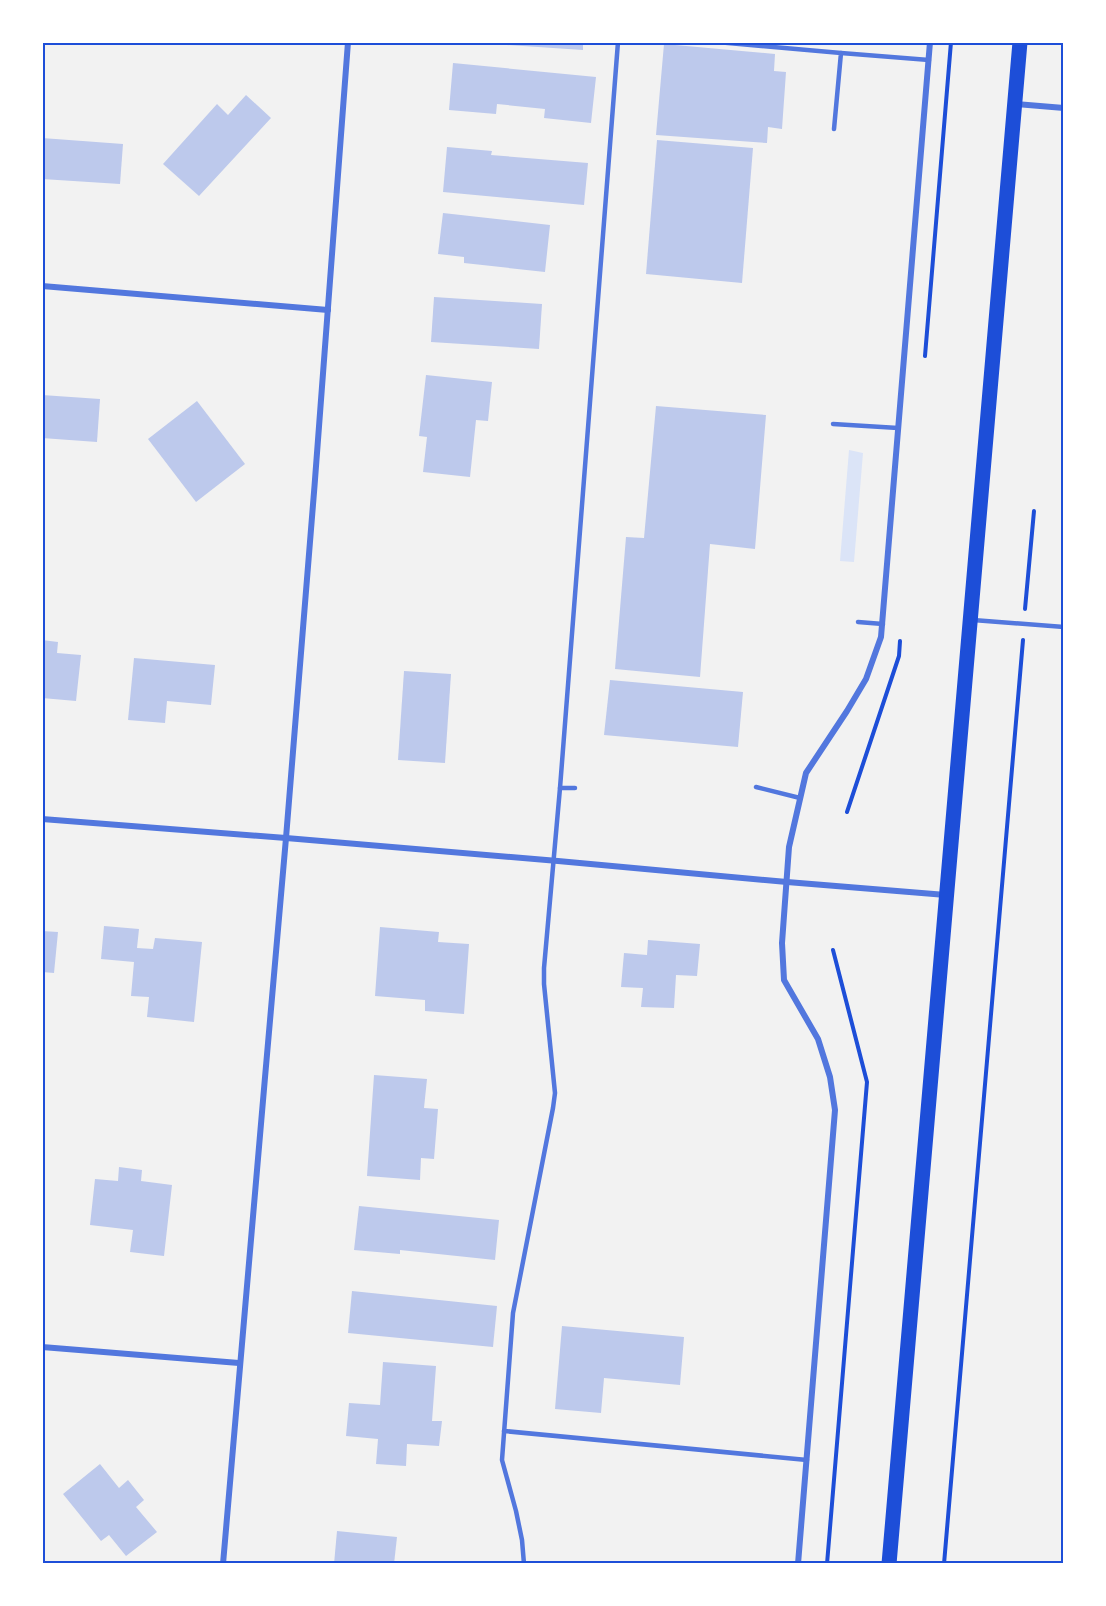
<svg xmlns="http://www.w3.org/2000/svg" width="1106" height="1606" font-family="Mulish,sans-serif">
  <rect width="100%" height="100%" fill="#f2f2f2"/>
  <polygon fill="#dbe4f7" points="849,450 863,453 854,562 840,561"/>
  <g fill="#bdc9ec">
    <polygon points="492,42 583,42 583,50 492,44"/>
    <polygon points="664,44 775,54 774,71 786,72 782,129 768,127 767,143 656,135"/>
    <polygon points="453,63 596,77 591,123 544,118 545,109 497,104 496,114 449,110"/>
    <polygon points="246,95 271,118 199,196 163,164 217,104 228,115"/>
    <polygon points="42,138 123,144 120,184 42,179"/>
    <polygon points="657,140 753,148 742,283 646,274"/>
    <polygon points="447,147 492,151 491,155 588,163 584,205 443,192"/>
    <polygon points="443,213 550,225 545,272 464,263 464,257 438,254"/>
    <polygon points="434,297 542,304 539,349 431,342"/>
    <polygon points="426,375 492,382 488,421 476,420 470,477 423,472 427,437 419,436"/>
    <polygon points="42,395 100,399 97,442 42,438"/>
    <polygon points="197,401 245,464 196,502 148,439"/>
    <polygon points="656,406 766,415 755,549 710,544 700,677 615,669 626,537 644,538"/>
    <polygon points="42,640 58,642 57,653 81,655 76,701 42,698"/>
    <polygon points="134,658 215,665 211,705 167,701 165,723 128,720"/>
    <polygon points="404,671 451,674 445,763 398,760"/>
    <polygon points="610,680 743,692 738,747 604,735"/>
    <polygon points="104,926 139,929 137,948 153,949 155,938 202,942 194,1022 147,1017 149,997 131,996 134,962 101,959"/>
    <polygon points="380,927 439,932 438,942 469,944 464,1014 425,1011 425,1000 375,996"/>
    <polygon points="42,931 58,932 54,973 42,972"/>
    <polygon points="648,940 700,944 697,976 676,975 674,1008 641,1007 643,988 621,987 624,953 647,955"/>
    <polygon points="374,1075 427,1079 424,1108 438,1109 434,1159 421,1158 420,1180 367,1176"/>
    <polygon points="119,1167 142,1170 141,1181 172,1185 164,1256 130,1252 133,1230 90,1225 95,1179 118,1181"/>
    <polygon points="359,1206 499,1220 495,1260 400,1250 400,1254 354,1250"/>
    <polygon points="352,1291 497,1306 493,1347 348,1333"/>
    <polygon points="562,1326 684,1337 680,1385 604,1378 601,1413 555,1409"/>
    <polygon points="383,1362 436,1366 432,1421 442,1421 439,1446 407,1444 406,1466 376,1464 378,1439 346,1436 349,1403 380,1405"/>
    <polygon points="100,1464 119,1488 128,1480 144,1500 136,1507 157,1532 126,1556 109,1535 101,1541 63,1494"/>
    <polygon points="337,1531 397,1537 394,1564 334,1564"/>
  </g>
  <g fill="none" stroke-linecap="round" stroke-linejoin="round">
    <g stroke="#1d4ed8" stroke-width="4">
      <polyline points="925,356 951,42"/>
      <polyline points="1025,609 1034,511"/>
      <polyline points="847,812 899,656 900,641"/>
      <polyline points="827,1564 867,1082 833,950"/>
      <polyline points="944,1564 1023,640"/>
    </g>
    <g stroke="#5277de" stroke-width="4.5">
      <polyline points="717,42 841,53 834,129"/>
      <polyline points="841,53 929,60"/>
      <polyline points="833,424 898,428"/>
      <polyline points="973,620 1064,627"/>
      <polyline points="858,622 883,624"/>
      <polyline points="756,787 800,798"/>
      <polyline points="560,788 618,42"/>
      <polyline points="504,1431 807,1460"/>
      <polyline points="524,1564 522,1540 516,1511 502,1460 513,1313 553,1108 555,1093 544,984 544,968 560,788 575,788"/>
    </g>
    <g stroke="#5277de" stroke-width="6">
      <polyline points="1015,104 1064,108"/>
      <polyline points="42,286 328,310"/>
      <polyline points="42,819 286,838 558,861 787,882 946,895"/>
      <polyline points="42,1347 239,1363"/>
      <path d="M 223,1564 C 243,1322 265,1080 286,838 C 308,573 329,307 348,42"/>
      <polyline points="798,1564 835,1110 830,1077 818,1039 784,980 782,943 789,847 806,773 847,711 866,679 881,637 930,42"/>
    </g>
    <polyline stroke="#1d4ed8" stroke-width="15" points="889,1564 1020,42"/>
  </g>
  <rect width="1106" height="1606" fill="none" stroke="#ffffff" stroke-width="87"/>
  <rect x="44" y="44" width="1018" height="1518" fill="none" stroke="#1d4ed8" stroke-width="2"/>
</svg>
